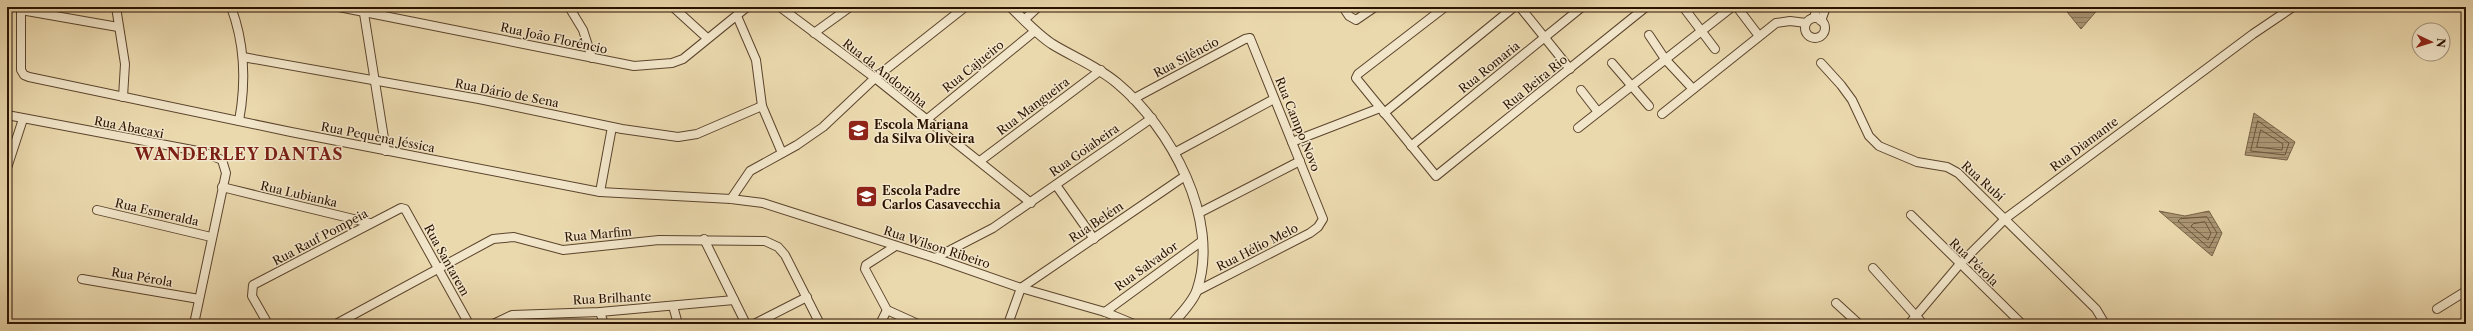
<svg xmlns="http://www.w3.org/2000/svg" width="2473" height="331" font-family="'Libre Caslon Text',serif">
  <defs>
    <pattern id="water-rules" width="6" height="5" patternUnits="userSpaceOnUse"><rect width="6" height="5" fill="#aa9573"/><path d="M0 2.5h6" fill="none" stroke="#8b785c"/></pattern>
  </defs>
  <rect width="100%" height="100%" fill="#ebd9ae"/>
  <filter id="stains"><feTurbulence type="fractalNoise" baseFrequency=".005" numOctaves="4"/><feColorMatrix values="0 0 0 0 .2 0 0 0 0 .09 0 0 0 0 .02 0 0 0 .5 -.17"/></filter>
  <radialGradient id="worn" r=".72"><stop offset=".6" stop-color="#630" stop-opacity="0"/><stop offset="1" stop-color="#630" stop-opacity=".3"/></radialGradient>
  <g fill="url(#water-rules)" stroke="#776145">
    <polygon points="2063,7 2100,7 2081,29"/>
    <polygon points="2254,113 2295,142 2287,160 2245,155"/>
    <polygon points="2159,211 2185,216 2209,211 2222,233 2212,256"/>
  </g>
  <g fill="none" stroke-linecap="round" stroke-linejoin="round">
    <g stroke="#6a543a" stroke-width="1">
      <polygon points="2258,121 2289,143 2285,155 2251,151"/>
      <polygon points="2261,130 2283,144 2282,150 2257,147"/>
      <polygon points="2207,217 2217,233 2209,248 2178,221 2180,219"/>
      <polygon points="2205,222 2211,233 2208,240 2191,226 2193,224"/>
    </g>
    <defs>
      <g id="minor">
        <polyline points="21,7 21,70 24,75 29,77 291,132 600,192 731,199 763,203 935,258 1021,288 1105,312 1134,324"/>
        <polyline points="116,7 125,64 123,97"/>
        <path d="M 231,7 C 245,44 246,83 239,121"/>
        <polyline points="339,7 634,66 672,63 683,59 747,7"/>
        <polyline points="363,7 386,151"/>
        <polyline points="569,7 583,30 592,58"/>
        <polyline points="673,7 707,38"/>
        <polyline points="780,7 875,78 1031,203"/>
        <polyline points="1343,7 1349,16 1356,20 1375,7"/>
        <polyline points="1445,7 1358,74 1356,78 1436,176 1646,7"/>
        <polyline points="1520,7 1570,69"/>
        <polyline points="1737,7 1759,36"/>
        <polyline points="1684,8 1715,49"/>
        <polyline points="21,10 118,27"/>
        <polyline points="737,16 756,60 762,106 782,153"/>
        <circle cx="1815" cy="28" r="10"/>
        <polyline points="1814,18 1817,7"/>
        <polyline points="1024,20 1038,7"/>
        <polyline points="1821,21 1826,7"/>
        <polyline points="814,33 850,7"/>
        <polyline points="1649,35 1665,59 1693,89"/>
        <polyline points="243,57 479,99 622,129 678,137 697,134 762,106"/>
        <polyline points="1612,63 1649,106"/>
        <polyline points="1821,63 1841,85 1852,100 1869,136 1879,146 1917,162 1947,167 1958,173 2096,309 2105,324"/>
        <polyline points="1581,90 1598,112"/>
        <polyline points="1133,99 1245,39 1250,38 1323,219 1318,227 1310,233 1197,291"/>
        <polyline points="1384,113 1514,7"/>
        <polyline points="1662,114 1776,23 1790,21 1806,23"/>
        <polyline points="7,115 203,152 222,160 226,173 194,324"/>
        <polyline points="926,120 1035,31"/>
        <polyline points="1578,128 1732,7"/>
        <polyline points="1292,142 1380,108"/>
        <polyline points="1411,146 1582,7"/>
        <polyline points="1174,153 1274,99"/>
        <polyline points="980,161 1101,70"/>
        <polyline points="7,168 23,119"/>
        <polyline points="1056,185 1094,239"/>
        <polyline points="222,187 370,223"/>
        <polyline points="600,192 612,127"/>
        <polyline points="731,199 750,171 797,145 823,127 875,78 965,7"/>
        <polyline points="97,210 211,237"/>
        <polyline points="1199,213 1300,161"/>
        <polyline points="1911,215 2022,324"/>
        <polyline points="704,239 746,324"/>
        <polyline points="894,247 866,265 865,269 887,310 918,324"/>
        <polyline points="935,258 993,228 1152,118"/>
        <polyline points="1873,268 1923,324"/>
        <polyline points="82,279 199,299"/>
        <polyline points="1836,303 1859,324"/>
        <polyline points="673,306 678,324"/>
        <polyline points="2437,309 2466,291"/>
        <polyline points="600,312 604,324"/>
        <polyline points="1105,312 1202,241"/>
        <polyline points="268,324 252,296 253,285 401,208 405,209 469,324"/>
        <polyline points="336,324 493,239 514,237 563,250 659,240 765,241 778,247 785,255 820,324"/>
        <polyline points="493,324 512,315 600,312 734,300"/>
        <polyline points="754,324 807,297"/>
        <polyline points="880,324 887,310"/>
        <polyline points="1008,324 1021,288 1185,176"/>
        <polyline points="1909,324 1959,265 2006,218 2253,34 2293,7"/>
      </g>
      <path id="tertiary" d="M 1011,7 C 1024,20 1037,34 1052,44 C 1073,57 1097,66 1117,83 C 1170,127 1221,219 1197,290 C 1193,302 1180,315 1172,324"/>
    </defs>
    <use href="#minor" stroke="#5b442c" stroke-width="10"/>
    <use href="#tertiary" stroke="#5b442c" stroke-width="11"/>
    <use href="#minor" stroke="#f2e6ca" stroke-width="8"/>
    <use href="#tertiary" stroke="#f2e6ca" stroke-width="9"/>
  </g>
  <defs>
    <symbol id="school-square" viewBox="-11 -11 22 22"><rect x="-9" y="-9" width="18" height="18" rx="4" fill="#8f2418" stroke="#f2e6ca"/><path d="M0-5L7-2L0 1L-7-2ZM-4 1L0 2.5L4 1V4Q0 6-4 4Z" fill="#fff"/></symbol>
  </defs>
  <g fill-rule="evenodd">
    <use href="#school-square" x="846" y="118" width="25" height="25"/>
    <use href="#school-square" x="854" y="184" width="25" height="25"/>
  </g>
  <g text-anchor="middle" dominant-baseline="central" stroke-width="3" stroke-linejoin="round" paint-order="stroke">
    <g font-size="12" fill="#2b1200" stroke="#f2e6ca">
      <text transform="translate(554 38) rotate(12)">Rua João Florêncio</text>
      <text transform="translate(1186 57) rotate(-28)">Rua Silêncio</text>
      <text transform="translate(973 66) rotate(-39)">Rua Cajueiro</text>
      <text transform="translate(1489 67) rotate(-39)">Rua Romaria</text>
      <text transform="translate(885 73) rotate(38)">Rua da Andorinha</text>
      <text transform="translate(1535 82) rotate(-39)">Rua Beira Rio</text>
      <text transform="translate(507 93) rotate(11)">Rua Dário de Sena</text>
      <text transform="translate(1033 106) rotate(-37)">Rua Mangueira</text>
      <text transform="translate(1298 124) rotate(68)">Rua Campo Novo</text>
      <text transform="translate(129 127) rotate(11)">Rua Abacaxi</text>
      <text transform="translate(378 137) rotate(11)">Rua Pequena Jéssica</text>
      <text transform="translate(2084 144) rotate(-37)">Rua Diamante</text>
      <text transform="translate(1084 150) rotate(-35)">Rua Goiabeira</text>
      <text transform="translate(1983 181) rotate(42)">Rua Rubí</text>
      <text transform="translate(299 194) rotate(13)">Rua Lubianka</text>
      <text transform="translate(157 212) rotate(13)">Rua Esmeralda</text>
      <text transform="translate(1096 222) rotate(-34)">Rua Belém</text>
      <text transform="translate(598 234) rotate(-5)">Rua Marfim</text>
      <text transform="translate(320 237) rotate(-28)">Rua Rauf Pompeia</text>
      <text transform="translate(937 247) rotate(18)">Rua Wilson Ribeiro</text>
      <text transform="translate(1257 247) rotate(-27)">Rua Hélio Melo</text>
      <text transform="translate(447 260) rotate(61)">Rua Santarem</text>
      <text transform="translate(1974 262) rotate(44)">Rua Pérola</text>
      <text transform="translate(1146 266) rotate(-36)">Rua Salvador</text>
      <text transform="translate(142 277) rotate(10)">Rua Pérola</text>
      <text transform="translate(612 298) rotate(-3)">Rua Brilhante</text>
    </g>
    <g font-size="12" font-weight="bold" fill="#2b1200" stroke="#f2e6ca" text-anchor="start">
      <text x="874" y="124">Escola Mariana<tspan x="874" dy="14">da Silva Oliveira</tspan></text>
      <text x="882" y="190">Escola Padre<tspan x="882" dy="14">Carlos Casavecchia</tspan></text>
    </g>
    <g font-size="16" font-weight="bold" letter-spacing="1" fill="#7a1f14" stroke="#f2e6ca">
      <text x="239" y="154">WANDERLEY DANTAS</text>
    </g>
  </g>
  <rect width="2473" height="331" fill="none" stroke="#ebd9ae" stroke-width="24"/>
  <rect x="8" y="8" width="2457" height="315" fill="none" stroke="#2b1200" stroke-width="2"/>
  <rect x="12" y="12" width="2449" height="307" fill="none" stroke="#2b1200"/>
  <g transform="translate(2431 42) rotate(94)"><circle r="19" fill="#f2e6ca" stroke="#a29179"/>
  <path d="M0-3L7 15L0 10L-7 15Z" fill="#8f2418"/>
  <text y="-6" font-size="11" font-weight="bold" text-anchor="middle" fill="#2b1200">N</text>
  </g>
  <rect width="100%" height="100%" filter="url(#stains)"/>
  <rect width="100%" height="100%" fill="url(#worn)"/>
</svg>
